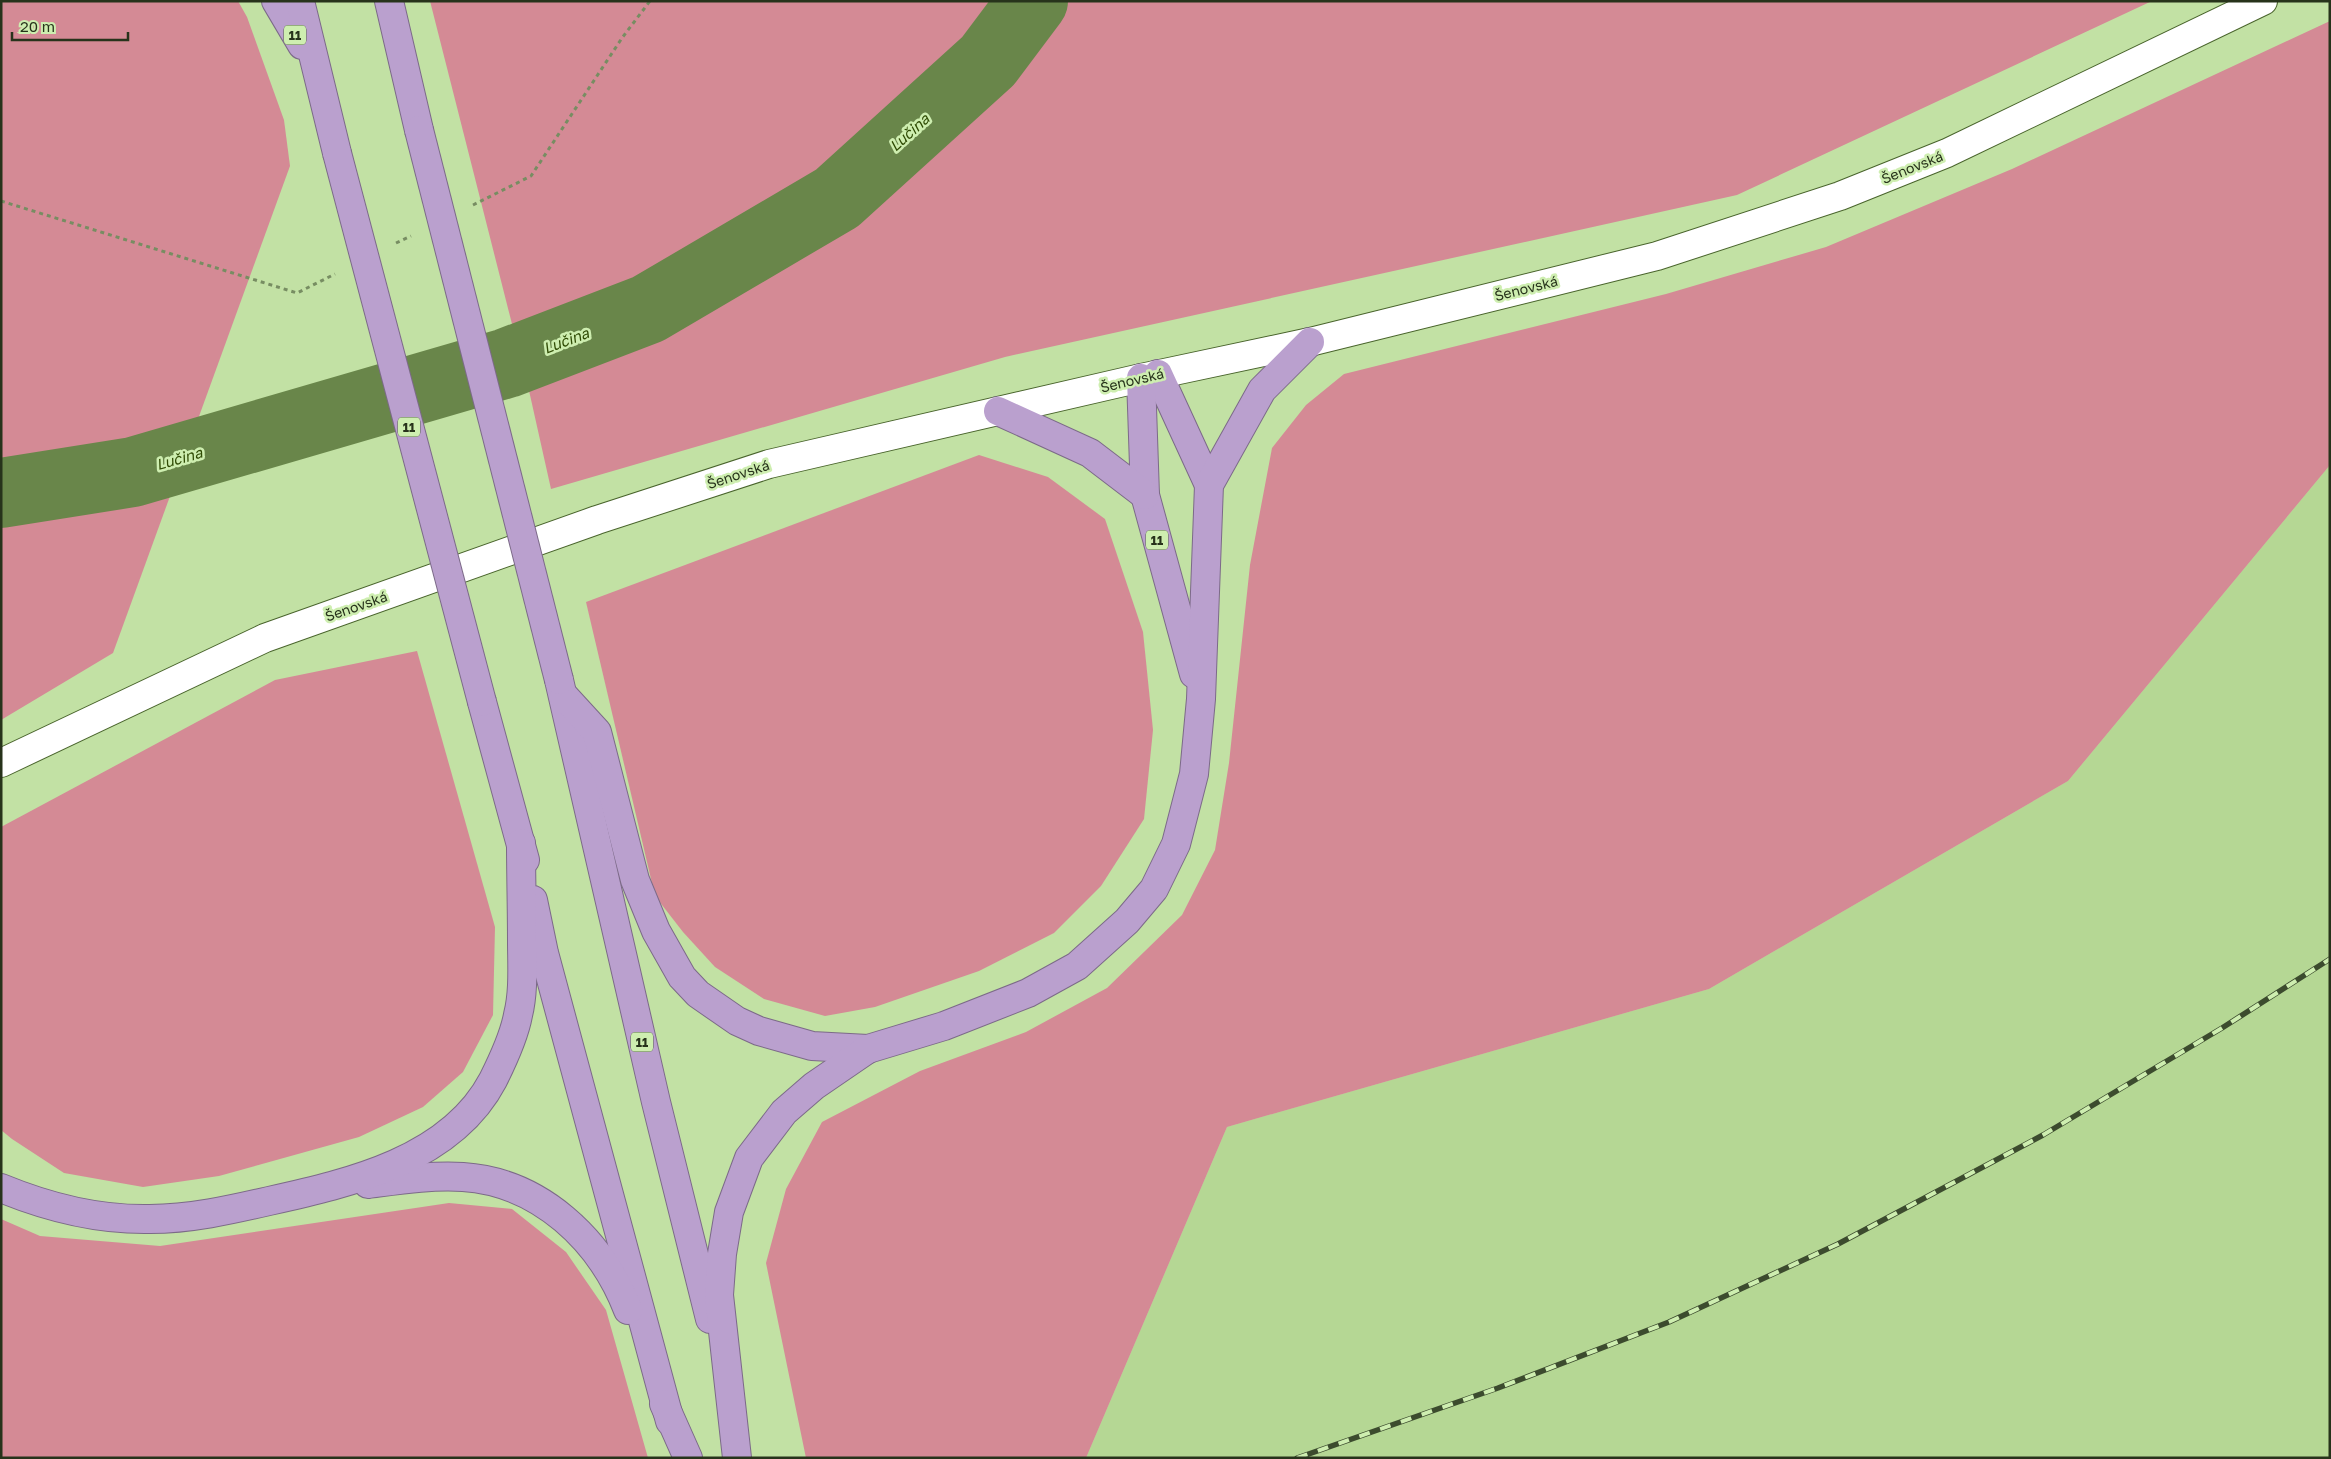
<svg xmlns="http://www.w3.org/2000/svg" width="2331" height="1459" font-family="'Golos Text',sans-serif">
  <rect width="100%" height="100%" fill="#c2e1a4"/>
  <polygon fill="#b5d794" points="2330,465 2330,1458 1086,1458 1227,1127 1709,989 2068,781"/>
  <g fill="#d48a95">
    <polygon points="1,1 238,1 247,17 284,120 290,166 113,653 1,720"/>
    <polygon points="430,1 2152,1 1737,195 1005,357 551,489 530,395"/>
    <polygon points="2330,21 2330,465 2068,781 1709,989 1227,1127 1086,1458 806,1458 766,1263 786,1189 822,1122 920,1071 1026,1032 1107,988 1182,915 1215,850 1229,763 1250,565 1272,448 1306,405 1344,374 1666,294 1826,247 2012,169"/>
    <polygon points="979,455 1048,477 1105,519 1143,632 1153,730 1144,819 1101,886 1054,933 979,971 875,1007 825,1016 764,999 715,967 683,932 655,896 586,602"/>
    <polygon points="417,651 495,927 493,1015 463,1072 423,1107 359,1137 219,1176 143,1187 64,1173 12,1139 1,1130 1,827 275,680"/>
    <polygon points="449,1203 512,1209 566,1252 606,1310 648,1458 1,1458 1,1219 40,1236 160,1246"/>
  </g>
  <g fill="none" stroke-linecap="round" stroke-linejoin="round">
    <polyline stroke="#69864a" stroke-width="70" points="1,493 133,472 507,363 648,309 837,198 988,61 1033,1"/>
    <defs>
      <polyline id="tertiary" points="1,763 265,638 597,520 769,464 1141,378 1310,342 1657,256 1840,196 1947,153 2263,1"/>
      <g id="trunk">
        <polyline points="276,1 302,45"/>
        <polyline points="300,1 337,153"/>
        <polyline points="389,1 419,130"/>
        <polyline points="1158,374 1209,485"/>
        <polyline points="1141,378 1145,495 1194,674"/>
        <polyline points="998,411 1090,453 1145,495"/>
        <polyline points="559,680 656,1102 710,1319"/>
        <polyline points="564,696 597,732 635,880 656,931 682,977 698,994 737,1021 759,1031 812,1046 868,1049"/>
        <polyline points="482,702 525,860"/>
        <polyline points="533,900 544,953 670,1421"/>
        <path d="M 368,1184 C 399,1180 431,1175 463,1177 C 540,1182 601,1240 628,1310"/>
        <path d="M 1,1188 C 47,1207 100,1220 150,1219 C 190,1219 230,1210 269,1201 C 350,1183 451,1160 493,1080 C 503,1060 514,1037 518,1015 C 524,991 522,965 522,941 C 522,908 521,875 521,843"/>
        <polyline points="664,1404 688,1458"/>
        <polyline points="737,1458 719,1295 722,1254 729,1212 749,1158 784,1112 814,1086 868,1049 944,1026 1028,993 1077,966 1127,921 1154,889 1176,844 1194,774 1201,699 1209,485 1262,390 1310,342"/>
      </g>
    </defs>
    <use href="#tertiary" stroke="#49642c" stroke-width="30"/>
    <use href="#trunk" stroke="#7c6a88" stroke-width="30"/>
    <g stroke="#778d62" stroke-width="3" stroke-dasharray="4 4" stroke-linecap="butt">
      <polyline points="1,201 297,293 335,274"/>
      <polyline points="473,205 531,176 622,38 650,1"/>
      <polyline points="396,243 411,236"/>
    </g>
    <use href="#tertiary" stroke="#fff" stroke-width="28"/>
    <use href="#trunk" stroke="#baa0ce" stroke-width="28"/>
    <defs>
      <polyline id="rail" points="1297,1458 1498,1388 1669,1322 1838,1244 2043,1135 2222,1028 2330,959"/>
    </defs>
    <use href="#rail" stroke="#3c4b2e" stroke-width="5.5"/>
    <use href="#rail" stroke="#ceeeb0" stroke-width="4" stroke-dasharray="11" stroke-linecap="butt"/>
    <defs>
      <g id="trunk-bridge">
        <polyline points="419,130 559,680"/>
        <polyline points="337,153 482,702"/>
      </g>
    </defs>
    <use href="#trunk-bridge" stroke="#7c6a88" stroke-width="30" stroke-linecap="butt"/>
    <use href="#trunk-bridge" stroke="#baa0ce" stroke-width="28"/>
  </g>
  <g text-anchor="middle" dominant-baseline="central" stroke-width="5" stroke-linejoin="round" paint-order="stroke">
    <g fill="#ceeeb0" stroke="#596b48" stroke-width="1">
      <rect x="284" y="25.5" width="22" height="19" rx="4"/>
      <rect x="398" y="417.5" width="22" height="19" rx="4"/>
      <rect x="1146" y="530.5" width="22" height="19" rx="4"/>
      <rect x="631" y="1032.5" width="22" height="19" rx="4"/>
    </g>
    <g font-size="12" font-weight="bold" fill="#27331b">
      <text x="295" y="35">11</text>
      <text x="409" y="427">11</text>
      <text x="1157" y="540">11</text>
      <text x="642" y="1042">11</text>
    </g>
    <g font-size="14" fill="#27331b" stroke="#ceeeb0">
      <text transform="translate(1912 167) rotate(-22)">Šenovská</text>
      <text transform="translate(1526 288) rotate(-14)">Šenovská</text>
      <text transform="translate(1132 380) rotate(-13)">Šenovská</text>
      <text transform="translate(738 474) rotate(-18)">Šenovská</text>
      <text transform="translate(356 606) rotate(-19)">Šenovská</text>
    </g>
    <g font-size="15" font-style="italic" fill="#2f4b04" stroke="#ceeeb0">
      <text transform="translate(909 132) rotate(-42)">Lučina</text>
      <text transform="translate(566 340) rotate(-21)">Lučina</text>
      <text transform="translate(179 458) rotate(-16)">Lučina</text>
    </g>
  </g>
  <rect width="2331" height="1459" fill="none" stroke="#27331b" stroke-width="5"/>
  <path d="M12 32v8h116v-8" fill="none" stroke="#27331b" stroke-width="2.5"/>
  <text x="20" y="32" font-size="15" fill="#27331b" stroke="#ceeeb0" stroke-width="4" paint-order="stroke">20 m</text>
</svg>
